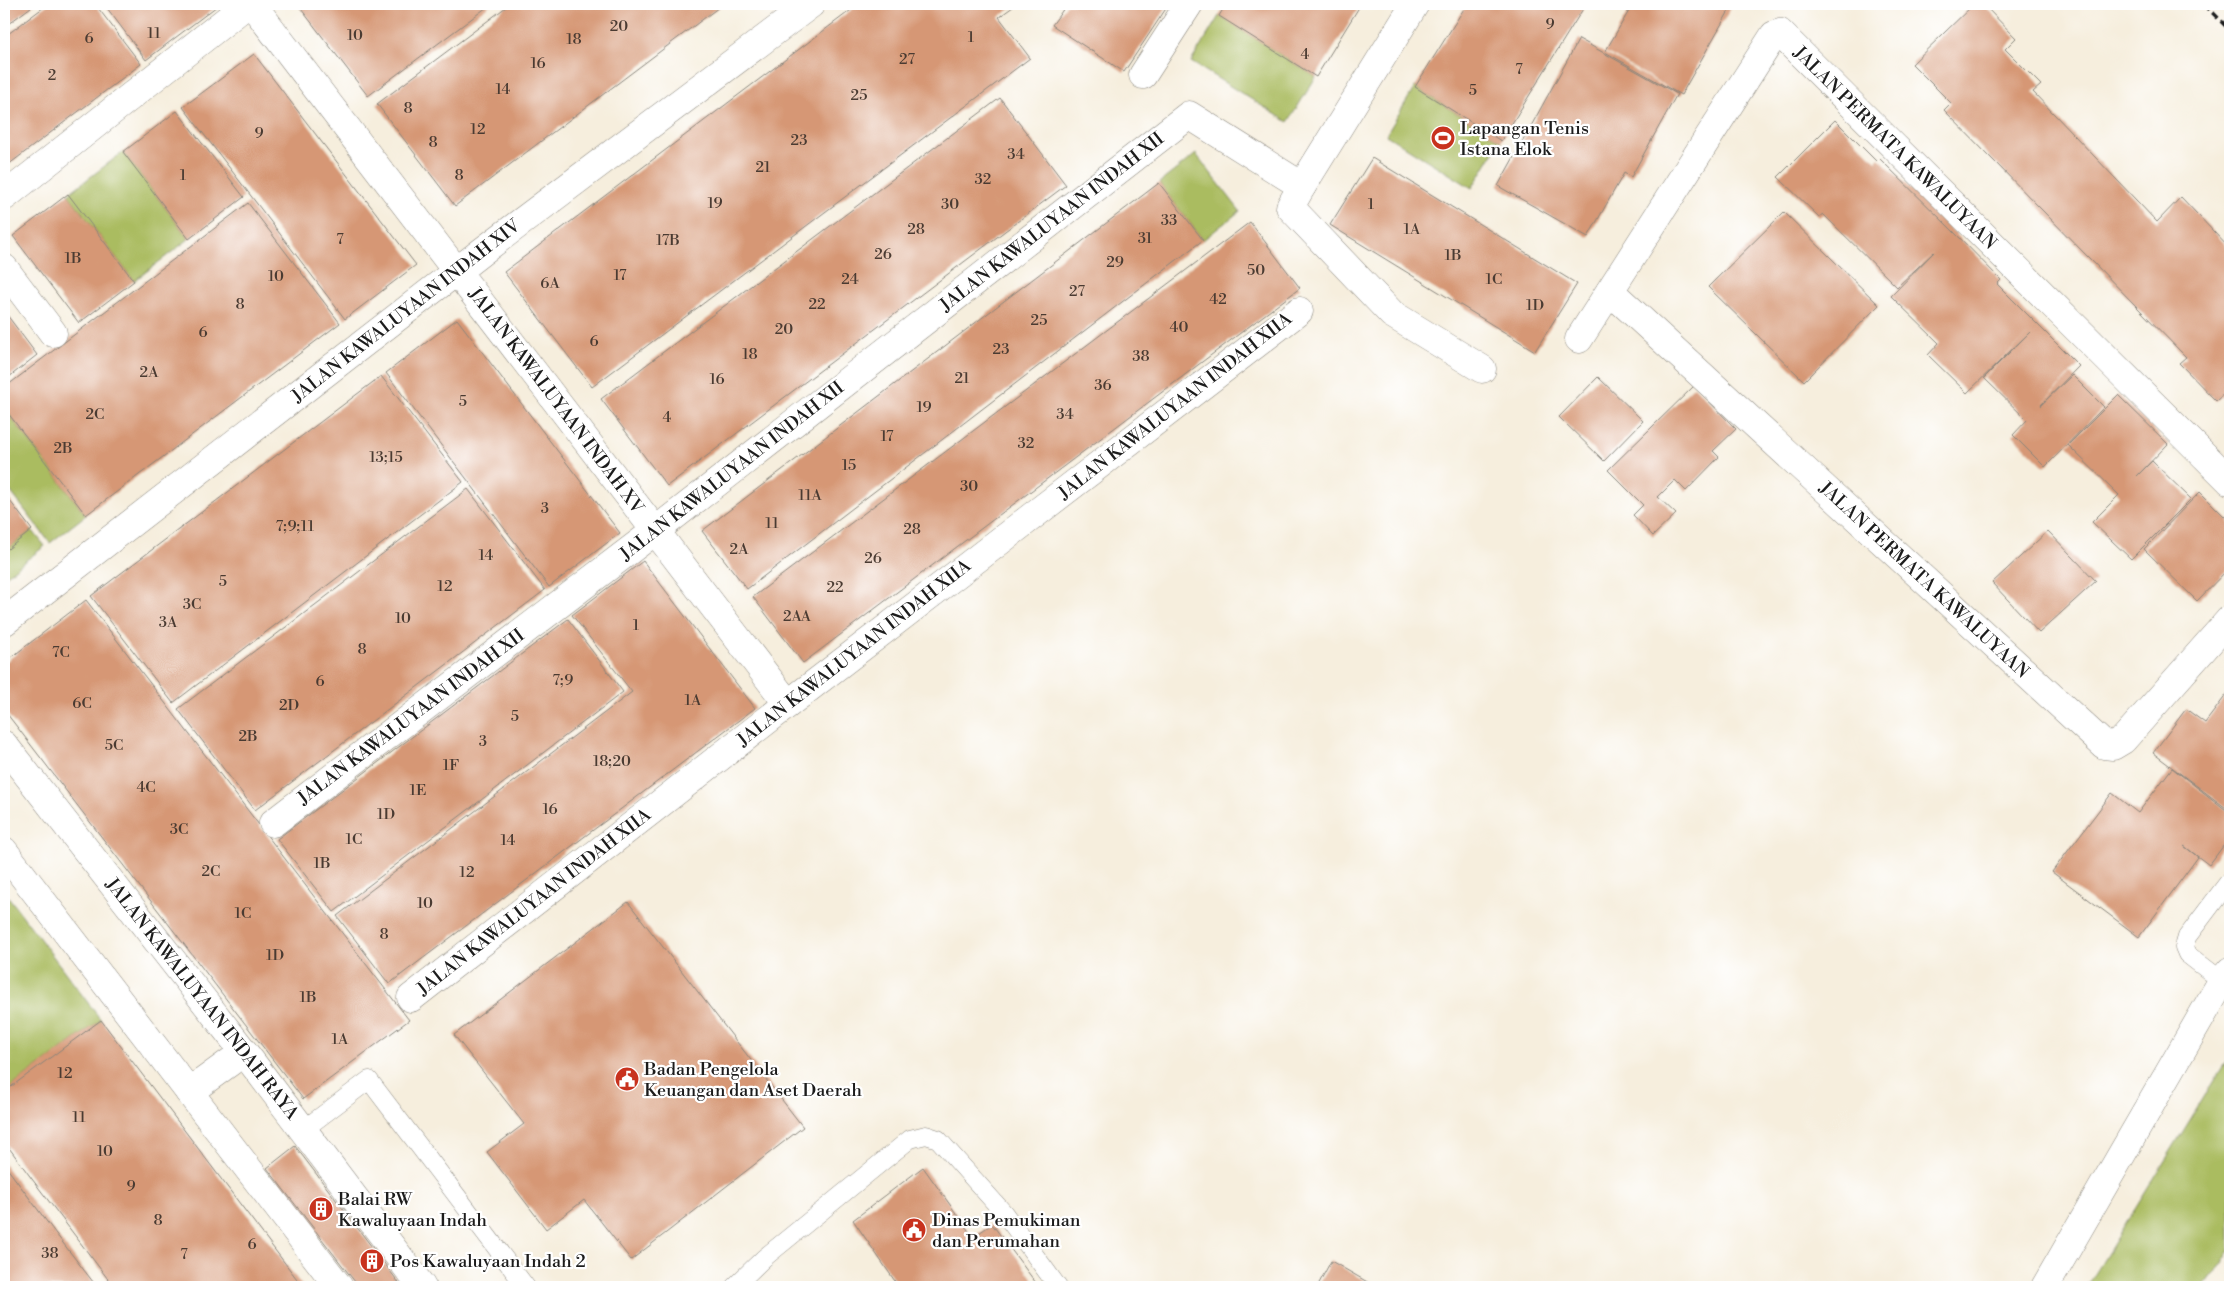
<svg xmlns="http://www.w3.org/2000/svg" width="2234" height="1291" font-family="'Libre Bodoni',serif">
  <rect width="100%" height="100%" fill="#fff"/>
  <filter id="ink" filterUnits="userSpaceOnUse"><feTurbulence type="fractalNoise" baseFrequency=".02" numOctaves="2"/><feDisplacementMap in="SourceGraphic" scale="10" xChannelSelector="R" yChannelSelector="G"/><feConvolveMatrix kernelMatrix="1 2 1 2 8 2 1 2 1" color-interpolation-filters="sRGB"/></filter>
  <filter id="wash" filterUnits="userSpaceOnUse"><feTurbulence type="fractalNoise" baseFrequency=".0096" numOctaves="4" result="noise"/><feDisplacementMap in="SourceGraphic" scale="20" xChannelSelector="R" yChannelSelector="G"/><feGaussianBlur stdDeviation="1.12" result="paint"/><feColorMatrix in="noise" values="0 0 0 0 0 0 0 0 0 0 0 0 0 0 0 0 0 1.4 0 .05"/><feComposite in="paint" operator="in"/></filter>
  <g filter="url(#wash)">
    <rect width="100%" height="100%" fill="#f6eedd"/>
    <g fill="#aabc60" stroke="#636c3e">
      <polygon points="1219,16 1316,77 1288,122 1191,62"/>
      <polygon points="1415,87 1501,141 1472,188 1386,135"/>
      <polygon points="123,152 189,239 134,281 68,194"/>
      <polygon points="1196,154 1240,211 1203,240 1159,183"/>
      <polygon points="4,408 86,515 50,543 4,483"/>
      <polygon points="32,530 45,546 4,577 4,552"/>
      <polygon points="4,891 101,1020 4,1092"/>
      <polygon points="2230,1055 2230,1252 2204,1287 2087,1287"/>
    </g>
    <g id="blocks">
      <g fill="#d69774">
        <polygon points="4,4 35,4 4,27"/>
        <polygon points="48,4 95,4 141,64 4,168 4,37"/>
        <polygon points="104,4 216,4 217,6 146,60"/>
        <polygon points="301,4 491,4 368,96 298,5"/>
        <polygon points="510,4 723,4 455,206 377,104"/>
        <polygon points="859,4 1017,4 999,17 1030,58 592,387 504,272"/>
        <polygon points="1067,4 1169,4 1124,72 1052,25"/>
        <polygon points="1226,4 1361,4 1316,77 1219,16"/>
        <polygon points="1467,4 1586,4 1501,141 1415,87"/>
        <polygon points="1633,4 1733,4 1681,95 1605,52"/>
        <polygon points="1974,4 1983,4 2016,38 2005,49 2041,85 2033,92 2157,222 2181,197 2230,249 2230,395 2227,391 2216,401 2179,363 2186,357 1944,110 1951,103 1912,64"/>
        <polygon points="1579,39 1677,94 1631,177 1624,173 1588,237 1498,186"/>
        <polygon points="254,54 416,265 345,319 183,107"/>
        <polygon points="1000,98 1066,185 667,486 601,399"/>
        <polygon points="177,111 244,197 189,239 123,152"/>
        <polygon points="1835,120 1876,161 1879,158 1953,231 2001,280 1997,284 2079,366 2040,406 2072,375 2104,407 2045,467 2013,435 2027,420 1984,378 2030,332 1967,393 1928,355 1939,343 1891,296 1934,252 1897,287 1823,214 1819,217 1778,177"/>
        <polygon points="1372,158 1577,284 1535,351 1330,225"/>
        <polygon points="1159,183 1203,240 747,589 702,531"/>
        <polygon points="68,194 134,281 79,323 13,236"/>
        <polygon points="248,203 340,323 86,515 4,408 4,388"/>
        <polygon points="1784,212 1879,305 1804,381 1708,287"/>
        <polygon points="1250,222 1300,288 803,663 753,597"/>
        <polygon points="4,311 37,355 4,381"/>
        <polygon points="457,319 620,533 549,587 386,373"/>
        <polygon points="381,376 463,482 173,703 91,596"/>
        <polygon points="1598,377 1643,421 1604,461 1559,417"/>
        <polygon points="1694,386 1736,429 1713,451 1719,457 1686,491 1675,480 1658,497 1676,514 1653,536 1633,515 1643,505 1608,470"/>
        <polygon points="2118,395 2168,444 2137,476 2152,461 2191,499 2131,559 2092,522 2119,495 2068,445"/>
        <polygon points="468,489 545,590 255,810 178,709"/>
        <polygon points="2200,492 2230,522 2230,567 2197,601 2144,549"/>
        <polygon points="4,493 32,530 4,552"/>
        <polygon points="2048,531 2096,581 2039,633 1992,583"/>
        <polygon points="643,561 755,708 389,984 337,916 632,692 572,615"/>
        <polygon points="86,600 409,1020 303,1099 4,710 4,663"/>
        <polygon points="568,619 623,692 334,912 277,839"/>
        <polygon points="2230,690 2230,811 2153,753 2186,709 2205,723"/>
        <polygon points="2172,768 2230,813 2230,837 2209,865 2184,846 2198,857 2139,937 2052,872 2112,793 2138,813"/>
        <polygon points="628,902 803,1127 631,1260 584,1200 546,1229 487,1152 524,1124 454,1035"/>
        <polygon points="101,1020 231,1192 303,1287 114,1287 32,1179 4,1141 4,1092"/>
        <polygon points="295,1146 375,1251 402,1287 359,1287 267,1168"/>
        <polygon points="4,1164 56,1234 97,1287 4,1287"/>
        <polygon points="923,1167 973,1237 992,1224 1039,1287 899,1287 853,1220"/>
        <polygon points="1331,1261 1376,1287 1317,1287"/>
      </g>
    </g>
  </g>
  <g filter="url(#ink)">
    <use href="#blocks" fill-opacity="0" stroke="#89857c" stroke-width="1"/>
    <g fill="none" stroke-linecap="round" stroke-linejoin="round">
      <defs>
        <g id="service">
          <polyline points="2222,981 2187,954 2184,947 2187,937 2230,880"/>
          <polyline points="303,1130 369,1080 526,1287"/>
          <polyline points="734,1287 764,1258 910,1139 926,1135 938,1139 1004,1213 1058,1287"/>
        </g>
        <g id="minor">
          <polyline points="252,4 788,704"/>
          <polyline points="1143,75 1189,4"/>
          <polyline points="1302,186 1415,4"/>
          <polyline points="4,197 247,4"/>
          <polyline points="4,268 53,333"/>
          <polyline points="1610,291 2104,745 2113,746 2123,740 2230,619"/>
          <polyline points="1579,339 1774,35 1780,33 2230,481"/>
          <polyline points="4,622 484,250 811,4"/>
          <polyline points="4,745 244,1052 422,1287"/>
          <polyline points="273,823 655,531 1189,115 1302,186 1290,207 1392,314 1482,369"/>
          <polyline points="4,851 339,1287"/>
          <polyline points="411,998 788,704 1299,311"/>
          <polyline points="189,1092 244,1052"/>
          <polyline points="2045,1287 2222,981 2230,971"/>
        </g>
      </defs>
      <use href="#service" stroke="#89857c" stroke-width="19"/>
      <use href="#minor" stroke="#89857c" stroke-width="29"/>
      <use href="#service" stroke="#fff" stroke-width="18"/>
      <use href="#minor" stroke="#fff" stroke-width="28"/>
      <polyline stroke="#1c1c1c" stroke-width="4" stroke-dasharray="8 4" stroke-linecap="butt" points="2204,4 2230,30"/>
    </g>
  </g>
  <defs>
    <symbol id="stadium-disc" viewBox="-11 -11 22 22"><circle r="9.5" fill="#c8321e" stroke="#fff"/><path d="M0-5a6.5 5 0 1 0 0 10a6.5 5 0 1 0 0-10ZM-3.5-1.8h7v3.6h-7Z" fill="#fff"/></symbol>
    <symbol id="civic-disc" viewBox="-11 -11 22 22"><circle r="9.5" fill="#c8321e" stroke="#fff"/><path d="M-.6-6.5H3V-4.5H.6V-3L4-1V1h2V6H-6V1h2V-1L-.6-3ZM-1.2 2.5V6h2.4V2.5Z" fill="#fff"/></symbol>
    <symbol id="building-disc" viewBox="-11 -11 22 22"><circle r="9.5" fill="#c8321e" stroke="#fff"/><path d="M-4-6H4V6H1V3H-1V6H-4ZM-2.5-4.3h1.7v1.8h-1.7ZM.8-4.3h1.7v1.8H.8ZM-2.5-1h1.7V.8h-1.7ZM.8-1h1.7V.8H.8Z" fill="#fff"/></symbol>
  </defs>
  <g fill-rule="evenodd">
    <use href="#stadium-disc" x="1429" y="124" width="28" height="28"/>
    <use href="#civic-disc" x="613" y="1065" width="28" height="28"/>
    <use href="#building-disc" x="307" y="1195" width="28" height="28"/>
    <use href="#civic-disc" x="900" y="1216" width="28" height="28"/>
    <use href="#building-disc" x="358" y="1247" width="28" height="28"/>
  </g>
  <g text-anchor="middle" dominant-baseline="central" stroke-width="4.5" stroke-linejoin="round" paint-order="stroke">
    <g font-size="15" fill="#4a3b32">
      <text x="1550" y="24">9</text>
      <text x="619" y="26">20</text>
      <text x="154" y="33">11</text>
      <text x="355" y="35">10</text>
      <text x="971" y="37">1</text>
      <text x="89" y="38">6</text>
      <text x="574" y="39">18</text>
      <text x="1305" y="54">4</text>
      <text x="907" y="59">27</text>
      <text x="538" y="63">16</text>
      <text x="1519" y="69">7</text>
      <text x="52" y="75">2</text>
      <text x="503" y="89">14</text>
      <text x="1473" y="90">5</text>
      <text x="859" y="95">25</text>
      <text x="408" y="108">8</text>
      <text x="478" y="129">12</text>
      <text x="259" y="133">9</text>
      <text x="799" y="140">23</text>
      <text x="433" y="142">8</text>
      <text x="1016" y="154">34</text>
      <text x="763" y="167">21</text>
      <text x="183" y="175">1</text>
      <text x="459" y="175">8</text>
      <text x="983" y="179">32</text>
      <text x="715" y="203">19</text>
      <text x="950" y="204">30</text>
      <text x="1371" y="204">1</text>
      <text x="1169" y="220">33</text>
      <text x="916" y="229">28</text>
      <text x="1412" y="229">1A</text>
      <text x="1145" y="238">31</text>
      <text x="340" y="239">7</text>
      <text x="668" y="240">17B</text>
      <text x="883" y="254">26</text>
      <text x="1453" y="255">1B</text>
      <text x="73" y="258">1B</text>
      <text x="1115" y="262">29</text>
      <text x="1256" y="270">50</text>
      <text x="620" y="275">17</text>
      <text x="276" y="276">10</text>
      <text x="850" y="279">24</text>
      <text x="1494" y="279">1C</text>
      <text x="550" y="283">6A</text>
      <text x="1077" y="291">27</text>
      <text x="1218" y="299">42</text>
      <text x="240" y="304">8</text>
      <text x="817" y="304">22</text>
      <text x="1535" y="305">1D</text>
      <text x="1039" y="320">25</text>
      <text x="1179" y="327">40</text>
      <text x="784" y="329">20</text>
      <text x="203" y="332">6</text>
      <text x="594" y="341">6</text>
      <text x="1001" y="349">23</text>
      <text x="750" y="354">18</text>
      <text x="1141" y="356">38</text>
      <text x="149" y="372">2A</text>
      <text x="962" y="378">21</text>
      <text x="717" y="379">16</text>
      <text x="1103" y="385">36</text>
      <text x="463" y="401">5</text>
      <text x="924" y="407">19</text>
      <text x="95" y="414">2C</text>
      <text x="1065" y="414">34</text>
      <text x="667" y="417">4</text>
      <text x="887" y="436">17</text>
      <text x="1026" y="443">32</text>
      <text x="63" y="448">2B</text>
      <text x="386" y="457">13;15</text>
      <text x="849" y="465">15</text>
      <text x="969" y="486">30</text>
      <text x="810" y="495">11A</text>
      <text x="545" y="508">3</text>
      <text x="772" y="523">11</text>
      <text x="295" y="526">7;9;11</text>
      <text x="912" y="529">28</text>
      <text x="739" y="549">2A</text>
      <text x="486" y="555">14</text>
      <text x="873" y="558">26</text>
      <text x="223" y="581">5</text>
      <text x="445" y="586">12</text>
      <text x="835" y="587">22</text>
      <text x="192" y="604">3C</text>
      <text x="797" y="616">2AA</text>
      <text x="403" y="618">10</text>
      <text x="168" y="622">3A</text>
      <text x="636" y="625">1</text>
      <text x="362" y="649">8</text>
      <text x="61" y="652">7C</text>
      <text x="563" y="680">7;9</text>
      <text x="320" y="681">6</text>
      <text x="693" y="700">1A</text>
      <text x="82" y="703">6C</text>
      <text x="289" y="705">2D</text>
      <text x="515" y="716">5</text>
      <text x="248" y="736">2B</text>
      <text x="483" y="741">3</text>
      <text x="114" y="745">5C</text>
      <text x="612" y="761">18;20</text>
      <text x="451" y="765">1F</text>
      <text x="146" y="787">4C</text>
      <text x="418" y="790">1E</text>
      <text x="550" y="809">16</text>
      <text x="386" y="814">1D</text>
      <text x="179" y="829">3C</text>
      <text x="354" y="839">1C</text>
      <text x="508" y="840">14</text>
      <text x="322" y="863">1B</text>
      <text x="211" y="871">2C</text>
      <text x="467" y="872">12</text>
      <text x="425" y="903">10</text>
      <text x="243" y="913">1C</text>
      <text x="384" y="934">8</text>
      <text x="275" y="955">1D</text>
      <text x="308" y="997">1B</text>
      <text x="340" y="1039">1A</text>
      <text x="65" y="1073">12</text>
      <text x="79" y="1117">11</text>
      <text x="105" y="1151">10</text>
      <text x="131" y="1186">9</text>
      <text x="158" y="1220">8</text>
      <text x="252" y="1244">6</text>
      <text x="50" y="1253">38</text>
      <text x="184" y="1254">7</text>
    </g>
    <g font-size="18" fill="#1c1c1c" stroke="#fff" text-anchor="start">
      <text x="1460" y="128">Lapangan Tenis<tspan x="1460" dy="21">Istana Elok</tspan></text>
      <text x="644" y="1069">Badan Pengelola<tspan x="644" dy="21">Keuangan dan Aset Daerah</tspan></text>
      <text x="338" y="1199">Balai RW<tspan x="338" dy="21">Kawaluyaan Indah</tspan></text>
      <text x="932" y="1220">Dinas Pemukiman<tspan x="932" dy="21">dan Perumahan</tspan></text>
      <text x="390" y="1261">Pos Kawaluyaan Indah 2</text>
    </g>
    <g font-size="18" fill="#1c1c1c" stroke="#fff">
      <text transform="translate(1895 148) rotate(45)">JALAN PERMATA KAWALUYAAN</text>
      <text transform="translate(1052 222) rotate(-38)">JALAN KAWALUYAAN INDAH XII</text>
      <text transform="translate(406 311) rotate(-38)">JALAN KAWALUYAAN INDAH XIV</text>
      <text transform="translate(556 401) rotate(53)">JALAN KAWALUYAAN INDAH XV</text>
      <text transform="translate(1175 406) rotate(-38)">JALAN KAWALUYAAN INDAH XIIA</text>
      <text transform="translate(732 471) rotate(-38)">JALAN KAWALUYAAN INDAH XII</text>
      <text transform="translate(1924 580) rotate(43)">JALAN PERMATA KAWALUYAAN</text>
      <text transform="translate(854 653) rotate(-38)">JALAN KAWALUYAAN INDAH XIIA</text>
      <text transform="translate(411 717) rotate(-37)">JALAN KAWALUYAAN INDAH XII</text>
      <text transform="translate(534 902) rotate(-38)">JALAN KAWALUYAAN INDAH XIIA</text>
      <text transform="translate(202 999) rotate(52)">JALAN KAWALUYAAN INDAH RAYA</text>
    </g>
  </g>
  <rect width="2234" height="1291" fill="none" stroke="#fff" stroke-width="20"/>
</svg>
